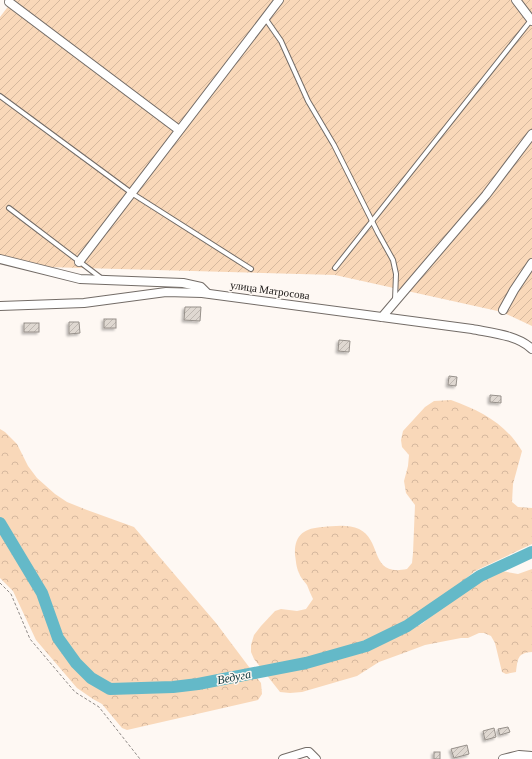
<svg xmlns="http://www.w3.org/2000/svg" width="532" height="759" font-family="'Crimson Pro',serif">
  <defs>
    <pattern id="forest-crowns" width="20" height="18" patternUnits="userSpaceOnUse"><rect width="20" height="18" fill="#f9d8b9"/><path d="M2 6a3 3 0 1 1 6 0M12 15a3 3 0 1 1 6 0" fill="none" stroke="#d5b89e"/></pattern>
    <pattern id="garden-furrows" width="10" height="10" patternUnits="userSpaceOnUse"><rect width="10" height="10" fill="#f9d8b9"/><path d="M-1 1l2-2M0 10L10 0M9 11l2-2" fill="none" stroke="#d5b89e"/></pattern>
    <pattern id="building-hatch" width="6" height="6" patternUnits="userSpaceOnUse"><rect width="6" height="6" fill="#dfd8d1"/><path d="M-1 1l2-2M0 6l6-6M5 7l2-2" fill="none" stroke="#bfb8b2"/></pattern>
    <filter id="shadow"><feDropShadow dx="-2" dy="2" stdDeviation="1" flood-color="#0004"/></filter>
  </defs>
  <rect width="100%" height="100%" fill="#fef8f3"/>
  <g fill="url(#forest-crowns)">
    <path d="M 451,400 C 481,411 505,423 522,451 L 513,484 L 512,502 L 518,507 L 532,508 L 532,544 L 475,571 L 455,588 L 411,617 L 409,620 L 410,627 L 416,627 L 423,623 L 439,609 L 487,577 L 502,571 L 518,574 L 532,569 L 532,652 C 517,653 518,659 516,672 L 506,674 L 502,672 L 495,643 L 491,636 L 484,633 L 479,633 L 468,638 L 461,638 L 425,645 L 401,654 L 379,662 L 357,676 L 302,692 L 290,693 L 280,692 L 254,659 L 251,652 L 251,645 L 254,635 L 261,626 L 275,611 L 281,609 L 297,611 L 306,609 L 313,599 C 311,595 309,590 307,585 C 304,581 300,577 299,573 C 296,567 296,560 295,555 C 294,535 304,528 323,527 C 333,526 349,524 359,529 C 383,541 369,577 407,569 L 412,563 L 413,553 L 415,505 L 406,493 L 404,481 L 408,466 L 409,455 L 402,447 L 401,440 L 403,431 L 425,407 L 434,401 Z"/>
    <polygon points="0,429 5,432 17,444 28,466 37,478 55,494 67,502 87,510 134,527 216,623 261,683 262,694 258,700 127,730 122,728 102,704 93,699 77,688 36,640 13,591 0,578"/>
  </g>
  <polygon fill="url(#garden-furrows)" points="13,0 532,0 532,326 502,312 335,275 9,266 0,264 0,17"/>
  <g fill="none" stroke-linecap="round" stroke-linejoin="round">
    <polyline stroke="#64b9c8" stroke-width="12" points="0,523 42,593 58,638 76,663 91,678 110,689 173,687 198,684 306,663 366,646 407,626 480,576 532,552"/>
  </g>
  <g fill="url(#building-hatch)" stroke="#97918b" filter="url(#shadow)">
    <polygon points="185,307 201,307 200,321 184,320"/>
    <rect x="104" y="319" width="12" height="9"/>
    <polygon points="69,322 79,322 80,333 69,334"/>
    <rect x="24" y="323" width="15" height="9"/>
    <polygon points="339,340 350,341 349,352 338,351"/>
    <polygon points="449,376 457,377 456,386 448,385"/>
    <polygon points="490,395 501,396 501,403 490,402"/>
    <polygon points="508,727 510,732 500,735 498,729"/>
    <polygon points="494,728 496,737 485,740 483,731"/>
    <polygon points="467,745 469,754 454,758 451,749"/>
    <rect x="434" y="752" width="6" height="7"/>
  </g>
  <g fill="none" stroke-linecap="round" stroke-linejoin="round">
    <defs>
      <g id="service">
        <polyline points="265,18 281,41 308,101 334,145 378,233 393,260 396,274 395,300"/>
        <polyline points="0,96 133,194 251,269"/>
        <polyline points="9,208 101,278"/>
        <polyline points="335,268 531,20"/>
      </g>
      <g id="minor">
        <polyline points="516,0 532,21"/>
        <polyline points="9,2 179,130"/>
        <polyline points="0,259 80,279 183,283 201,287 207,293"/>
        <polyline points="79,262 279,0"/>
        <path d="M 0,306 L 84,303 L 166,292 L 202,293 L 472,329 C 492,333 517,335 532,349"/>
        <polyline points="503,310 514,290 532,263"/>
        <polyline points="382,317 486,195 532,134"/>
        <polyline points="283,759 306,752 309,752 316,759"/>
        <polyline points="503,759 519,755 532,756"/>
      </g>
    </defs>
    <use href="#service" stroke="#736c67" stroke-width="6"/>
    <use href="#minor" stroke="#736c67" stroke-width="10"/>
    <polyline stroke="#908b88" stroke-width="1" stroke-dasharray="3 2" stroke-linecap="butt" points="0,583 11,594 30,639 75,692 99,707 140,759"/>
    <use href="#service" stroke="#fff" stroke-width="4"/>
    <use href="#minor" stroke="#fff" stroke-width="8"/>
  </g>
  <g text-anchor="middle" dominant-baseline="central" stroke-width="3" stroke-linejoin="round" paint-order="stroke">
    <g font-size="11" fill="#171412" stroke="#fef8f3">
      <text transform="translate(270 290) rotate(8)">улица Матросова</text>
    </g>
    <g font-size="12" font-style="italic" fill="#083339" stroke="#fef8f3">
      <text transform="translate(234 677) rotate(-11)">Ведуга</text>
    </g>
  </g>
</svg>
